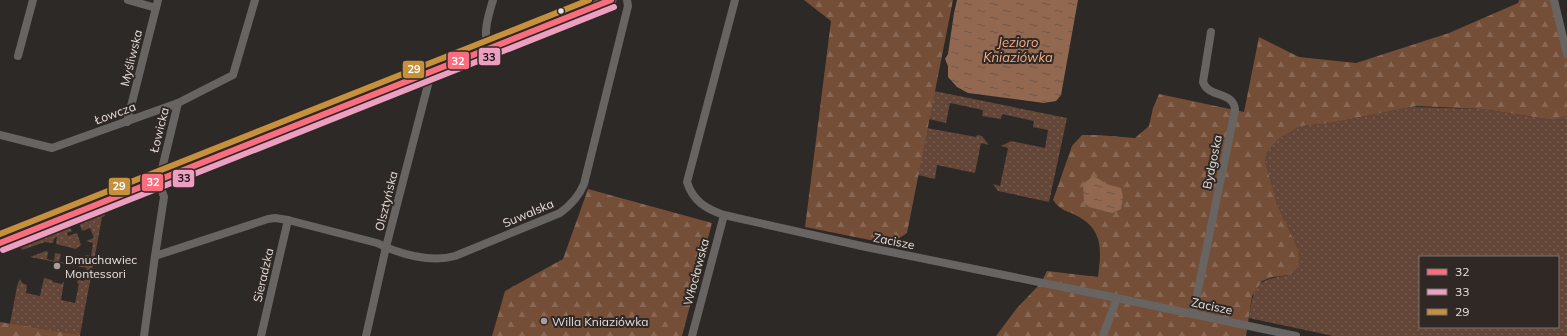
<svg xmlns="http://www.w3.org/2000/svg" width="1567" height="336" font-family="Mulish,sans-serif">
  <defs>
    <pattern id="grass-dots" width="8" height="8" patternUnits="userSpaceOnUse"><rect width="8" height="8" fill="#634637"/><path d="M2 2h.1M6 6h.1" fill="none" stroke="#796054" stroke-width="1.8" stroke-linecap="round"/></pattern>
    <pattern id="forest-firs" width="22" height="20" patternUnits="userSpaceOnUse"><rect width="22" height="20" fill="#754e37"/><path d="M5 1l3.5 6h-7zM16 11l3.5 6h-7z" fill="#886754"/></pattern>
    <pattern id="water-ripples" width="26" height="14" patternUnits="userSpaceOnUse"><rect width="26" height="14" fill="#926850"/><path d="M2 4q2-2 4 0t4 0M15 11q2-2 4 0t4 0" fill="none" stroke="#6f574a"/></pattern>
  </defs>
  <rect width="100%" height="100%" fill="#2d2927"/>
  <g fill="url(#grass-dots)" fill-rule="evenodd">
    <polygon points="934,91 1067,118 1049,202 998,191 993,184 1000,186 1008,148 1001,146 1011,141 1045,148 1048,130 1033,127 1034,121 1002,114 1001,119 982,116 983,110 950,103 946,123 929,119"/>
    <path d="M 1412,107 L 1482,109 L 1553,120 L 1567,116 L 1567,336 L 1333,336 L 1249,318 C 1254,285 1255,280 1289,275 L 1298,249 L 1277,204 L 1270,182 L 1265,162 L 1268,151 L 1280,138 L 1301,126 L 1331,123 ZM 1420,257 L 1558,257 L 1558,327 L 1420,327 Z"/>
    <polygon points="927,128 976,137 977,135 982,136 989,145 981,143 975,173 937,165 935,179 918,175"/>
    <polygon points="102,209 105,216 102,217 101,223 80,335 10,324 17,286 20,279 22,283 27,285 26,293 40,296 44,278 52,280 53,282 62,284 63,282 64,282 61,300 75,303 79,284 77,283 78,280 84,281 87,268 30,257 46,251 48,252 47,259 54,261 55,253 61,254 59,262 65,263 67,255 71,255 69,263 81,266 86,255 91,256 93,243 86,241 94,238 90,228 82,231 79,222 83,217"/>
    <polygon points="64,225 69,227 72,231 67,233 68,236 77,233 81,245 76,249 56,244 57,237 54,238 53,243 45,242 22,250 20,242"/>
  </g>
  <g fill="url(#forest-firs)">
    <polygon points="804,0 953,0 907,233 890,244 805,227 831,21"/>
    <path d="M 1519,0 L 1554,0 L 1567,54 L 1567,116 L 1553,120 L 1482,109 L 1417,106 L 1331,123 L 1301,126 L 1280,138 L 1268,151 L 1265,162 L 1277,204 L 1298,249 L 1299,266 L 1289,275 L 1273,277 L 1262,281 L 1252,296 L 1246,336 L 996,336 L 1017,308 L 1041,283 L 1047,271 L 1098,277 C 1101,252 1104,231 1079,217 C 1067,210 1062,212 1053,200 L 1072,146 L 1082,135 L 1098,135 L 1135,138 L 1149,126 L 1153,108 L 1159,94 L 1244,112 L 1259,37 L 1299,57 L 1356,63 L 1449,33 L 1518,3 Z"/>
    <polygon points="588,189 712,223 682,336 492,336 505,291 563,259"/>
    <polygon points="0,322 80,335 80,336 0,336"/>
  </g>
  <g fill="url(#water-ripples)">
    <polygon points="957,0 1078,0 1061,95 1056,101 1044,103 968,93 957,87 948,77 948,66 945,59 948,54 954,13"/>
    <polygon points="1093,176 1099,179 1106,184 1121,188 1123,197 1121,209 1112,213 1089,207 1084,203 1083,184"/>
  </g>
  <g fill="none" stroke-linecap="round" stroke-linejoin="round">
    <g stroke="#676462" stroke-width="8">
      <polyline points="128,0 156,8"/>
      <path d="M 735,0 L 687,182 C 693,201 706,209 724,215 L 866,247 L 1117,298 L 1296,336"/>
      <polyline points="1554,0 1567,54"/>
      <path d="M 488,49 C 483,31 488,17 493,0"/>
      <polyline points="18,56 33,0"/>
      <polyline points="127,122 158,0"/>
      <polyline points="0,135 52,148 178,103 233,75 255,0"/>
      <polyline points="155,256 164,197 159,181 178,103"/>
      <path d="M 1193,314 L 1235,110 C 1234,91 1208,98 1203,82 L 1211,32"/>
      <path d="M 144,336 L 155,256 L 268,219 L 275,218 L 288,220 L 377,243 C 399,254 431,263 455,256 L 560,213 C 571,205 579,196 584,184 L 628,6 L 627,0"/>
      <polyline points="261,336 288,220"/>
      <polyline points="366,336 386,247 431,73"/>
      <polyline points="692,336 724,215"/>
      <polyline points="1103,336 1117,298"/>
    </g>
    <polyline stroke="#676462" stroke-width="11" points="0,243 611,0"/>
    <defs>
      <polyline id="bus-1" points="0,243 611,0"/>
      <polyline id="bus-2" points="3,250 614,7"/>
      <polyline id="bus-3" points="0,234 589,0"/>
    </defs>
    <use href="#bus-1" stroke="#302824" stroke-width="9"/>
    <use href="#bus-2" stroke="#302824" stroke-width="9"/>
    <use href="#bus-3" stroke="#302824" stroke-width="9"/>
    <use href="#bus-1" stroke="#f96d7e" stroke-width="6"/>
    <use href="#bus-2" stroke="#ec9fc1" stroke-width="6"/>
    <use href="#bus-3" stroke="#c6903c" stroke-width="6"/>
  </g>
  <circle fill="#e5e0dd" stroke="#302824" stroke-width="1.5" cx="561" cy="11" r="3.5"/>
  <g fill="#a5a09d" stroke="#302824" stroke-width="1.5">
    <circle cx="57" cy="266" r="4"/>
    <circle cx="544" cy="321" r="4"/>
  </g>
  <g text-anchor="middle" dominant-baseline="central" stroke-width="4" stroke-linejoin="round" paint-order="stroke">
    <g font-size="12" fill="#e5e0dd" stroke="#302824">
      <text transform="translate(131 58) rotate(-76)">Myśliwska</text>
      <text transform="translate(115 113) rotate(-20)">Łowcza</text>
      <text transform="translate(159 130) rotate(-76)">Łowicka</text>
      <text transform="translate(1212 162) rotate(-78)">Bydgoska</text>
      <text transform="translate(386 201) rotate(-76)">Olsztyńska</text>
      <text transform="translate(528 213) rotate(-23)">Suwalska</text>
      <text transform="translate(894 241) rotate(11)">Zacisze</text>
      <text transform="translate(696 272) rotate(-75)">Włocławska</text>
      <text transform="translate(263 275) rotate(-77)">Sieradzka</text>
      <text transform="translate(1212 306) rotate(12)">Zacisze</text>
    </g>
    <g font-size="12" fill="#e5e0dd" stroke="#302824" text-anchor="start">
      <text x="65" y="259">Dmuchawiec<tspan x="65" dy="14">Montessori</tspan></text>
      <text x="552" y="321">Willa Kniaziówka</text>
    </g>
    <g font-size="13" font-style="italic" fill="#f6ae86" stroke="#302824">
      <text x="1018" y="42">Jezioro<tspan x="1018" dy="15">Kniaziówka</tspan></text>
    </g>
  </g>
  <g stroke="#302824" stroke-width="1.5">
    <rect x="478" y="47" width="23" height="19" rx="4" fill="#ec9fc1"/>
    <rect x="447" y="51" width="23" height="19" rx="4" fill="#f96d7e"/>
    <rect x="402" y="60" width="23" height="19" rx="4" fill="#c6903c"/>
    <rect x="172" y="169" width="23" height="19" rx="4" fill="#ec9fc1"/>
    <rect x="141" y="173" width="23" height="19" rx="4" fill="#f96d7e"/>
    <rect x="108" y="177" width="23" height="19" rx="4" fill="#c6903c"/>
  </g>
  <g font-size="11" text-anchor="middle" font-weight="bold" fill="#fff">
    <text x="458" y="65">32</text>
    <text x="414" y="73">29</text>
    <text x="153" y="186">32</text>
    <text x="119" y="190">29</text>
  </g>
  <g font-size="11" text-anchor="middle" font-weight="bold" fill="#111">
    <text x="489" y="61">33</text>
    <text x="184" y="182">33</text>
  </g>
  <rect x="1419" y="256" width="140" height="72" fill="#302824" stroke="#78726e"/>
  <rect x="1427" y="269" width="20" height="6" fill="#f96d7e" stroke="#78726e"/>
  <text x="1455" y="276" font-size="12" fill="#e5e0dd">32</text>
  <rect x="1427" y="289" width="20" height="6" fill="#ec9fc1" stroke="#78726e"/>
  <text x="1455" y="296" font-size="12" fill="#e5e0dd">33</text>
  <rect x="1427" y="309" width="20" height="6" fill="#c6903c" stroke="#78726e"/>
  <text x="1455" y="316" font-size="12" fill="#e5e0dd">29</text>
</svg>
